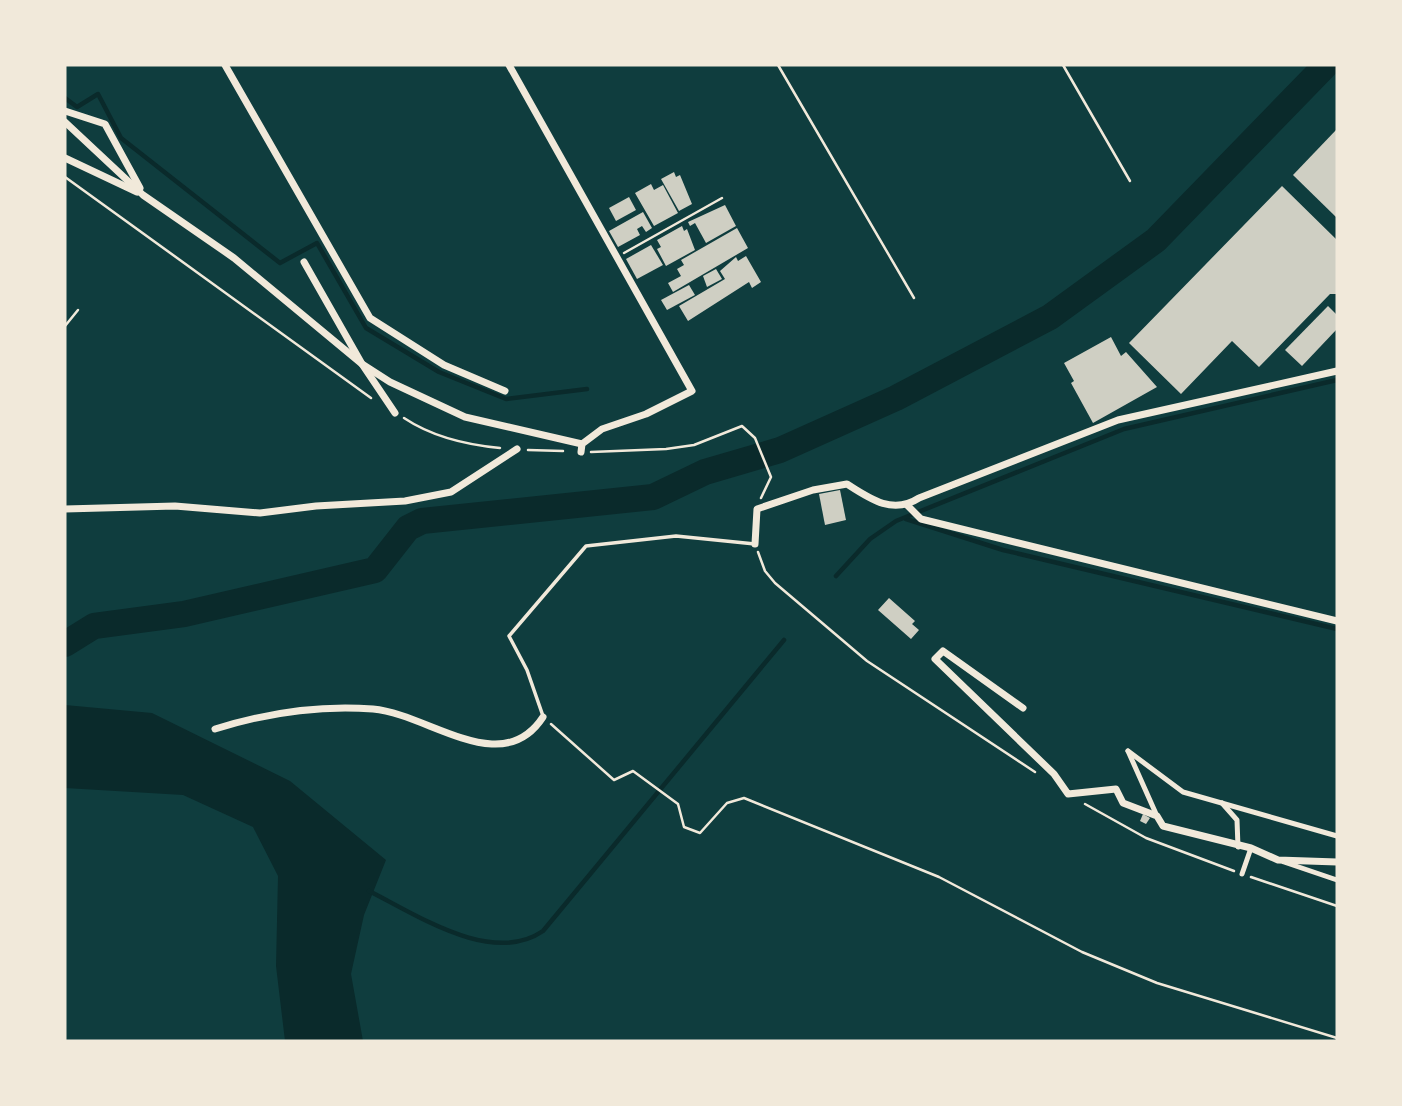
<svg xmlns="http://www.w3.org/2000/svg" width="1402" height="1106" font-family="'Titillium Web',sans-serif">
  <rect width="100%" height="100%" fill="#0f3d3e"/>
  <polygon fill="#0a2a2b" points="65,705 152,713 290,781 386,860 364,915 351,974 363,1041 285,1041 276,966 278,876 253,827 183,795 65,788"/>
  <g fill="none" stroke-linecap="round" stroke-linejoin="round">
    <g stroke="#0a2a2b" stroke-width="4.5">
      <polyline points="65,98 77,107 98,94 121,138 280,263 317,243 366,328 439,372 506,399 587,389"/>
      <polyline points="906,519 1003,550 1337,629"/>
      <polyline points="836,576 870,539 896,521 1124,429 1337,380"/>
      <path d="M 369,891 C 417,915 492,966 543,931 L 784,640"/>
    </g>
    <polyline stroke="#0a2a2b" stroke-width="26" points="65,644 94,626 184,614 375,570 408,528 422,521 653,497 705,472 780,450 896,398 1050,317 1156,240 1326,65"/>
  </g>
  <g fill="#cfcfc3">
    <polygon points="1337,129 1337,218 1293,175"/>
    <polygon points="674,172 676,177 680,175 692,204 679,211 661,179"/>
    <polygon points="651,184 654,190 663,185 678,213 654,226 635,193"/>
    <polygon points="1282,186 1337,240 1337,294 1330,294 1259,367 1232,341 1181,394 1129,343"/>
    <polygon points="629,197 636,210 616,221 609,208"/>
    <polygon points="725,205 736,226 706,243 695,223 690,226 688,222"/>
    <polygon points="643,212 652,228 646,232 642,226 637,229 640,235 618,247 609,231"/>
    <polygon points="682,226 684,231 687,229 695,250 666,266 657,249 661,247 657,240"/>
    <polygon points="737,228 748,248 673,292 668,283 681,276 677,269 684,265 681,260"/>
    <polygon points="651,245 663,265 637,279 626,259"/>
    <polygon points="746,256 761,282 752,288 749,282 688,321 679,306 725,279 720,271 736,257 738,261"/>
    <polygon points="716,269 722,279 707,287 703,276"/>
    <polygon points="689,285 695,295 667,310 661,300"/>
    <polygon points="1328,306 1337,315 1337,329 1302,366 1285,350"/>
    <polygon points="1111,337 1121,356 1126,352 1157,387 1093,423 1071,383 1074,381 1064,363"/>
    <polygon points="840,490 846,520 825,525 819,494"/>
    <polygon points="889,598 915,621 912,624 919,630 911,639 878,610"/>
    <polygon points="1143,814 1150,818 1146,824 1140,821"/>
  </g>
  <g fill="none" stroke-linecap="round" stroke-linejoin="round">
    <g stroke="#f1e9da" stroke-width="2.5">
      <polyline points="778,65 914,298"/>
      <polyline points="1063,65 1130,181"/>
      <polyline points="65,177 371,398"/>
      <polyline points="624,253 722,198"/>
      <polyline points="65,326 78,310"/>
      <path d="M 404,418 C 431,436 468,445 500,448"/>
      <polyline points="528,450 563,451"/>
      <polyline points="591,452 666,449 694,445 742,426 755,438 771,477 761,498"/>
      <polyline points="758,552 765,571 775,583 867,661 1035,772"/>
      <polyline points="551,724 614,780 633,771 678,804 684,827 700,833 727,803 744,798 939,877 1082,952 1157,983 1337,1038"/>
      <polyline points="1085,804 1146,838 1234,871"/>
      <polyline points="1251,877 1337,906"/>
    </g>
    <polyline stroke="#f1e9da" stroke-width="3.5" points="543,716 527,670 509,636 586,546 676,536 755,544"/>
    <g stroke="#f1e9da" stroke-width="5">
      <polyline points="1128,751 1183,792 1337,836"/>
      <polyline points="1128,751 1157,816"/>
      <polyline points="1222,803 1237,820 1238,847"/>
      <polyline points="1284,862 1337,880"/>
      <polyline points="1242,874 1251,848"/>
    </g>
    <g stroke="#f1e9da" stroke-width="7">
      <polyline points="225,65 370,318 444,365 505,391"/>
      <polyline points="509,65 692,391 646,414 602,429 582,444 581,452"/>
      <polyline points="65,111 105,124 140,188"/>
      <polyline points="65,122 143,195 234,258 362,364 390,382 465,417 582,444"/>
      <polyline points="65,158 137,192"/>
      <polyline points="304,262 362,364 395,413"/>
      <polyline points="907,505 921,519 1337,621"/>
      <polyline points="65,509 175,506 260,513 316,506 405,501 451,492 517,449"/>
      <path d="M 755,544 L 757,509 L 813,490 L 847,484 C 870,499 893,515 919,498 L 1118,420 L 1337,371"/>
      <polyline points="1023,708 943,651 935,659 1054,774 1068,794 1116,789 1123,803 1157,816 1163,826 1251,848 1278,860 1337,862"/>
      <path d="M 215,729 C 266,713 320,705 373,709 C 429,714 502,780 543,717"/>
    </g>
  </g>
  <rect width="1402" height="1106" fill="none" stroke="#f1e9da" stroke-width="133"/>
</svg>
